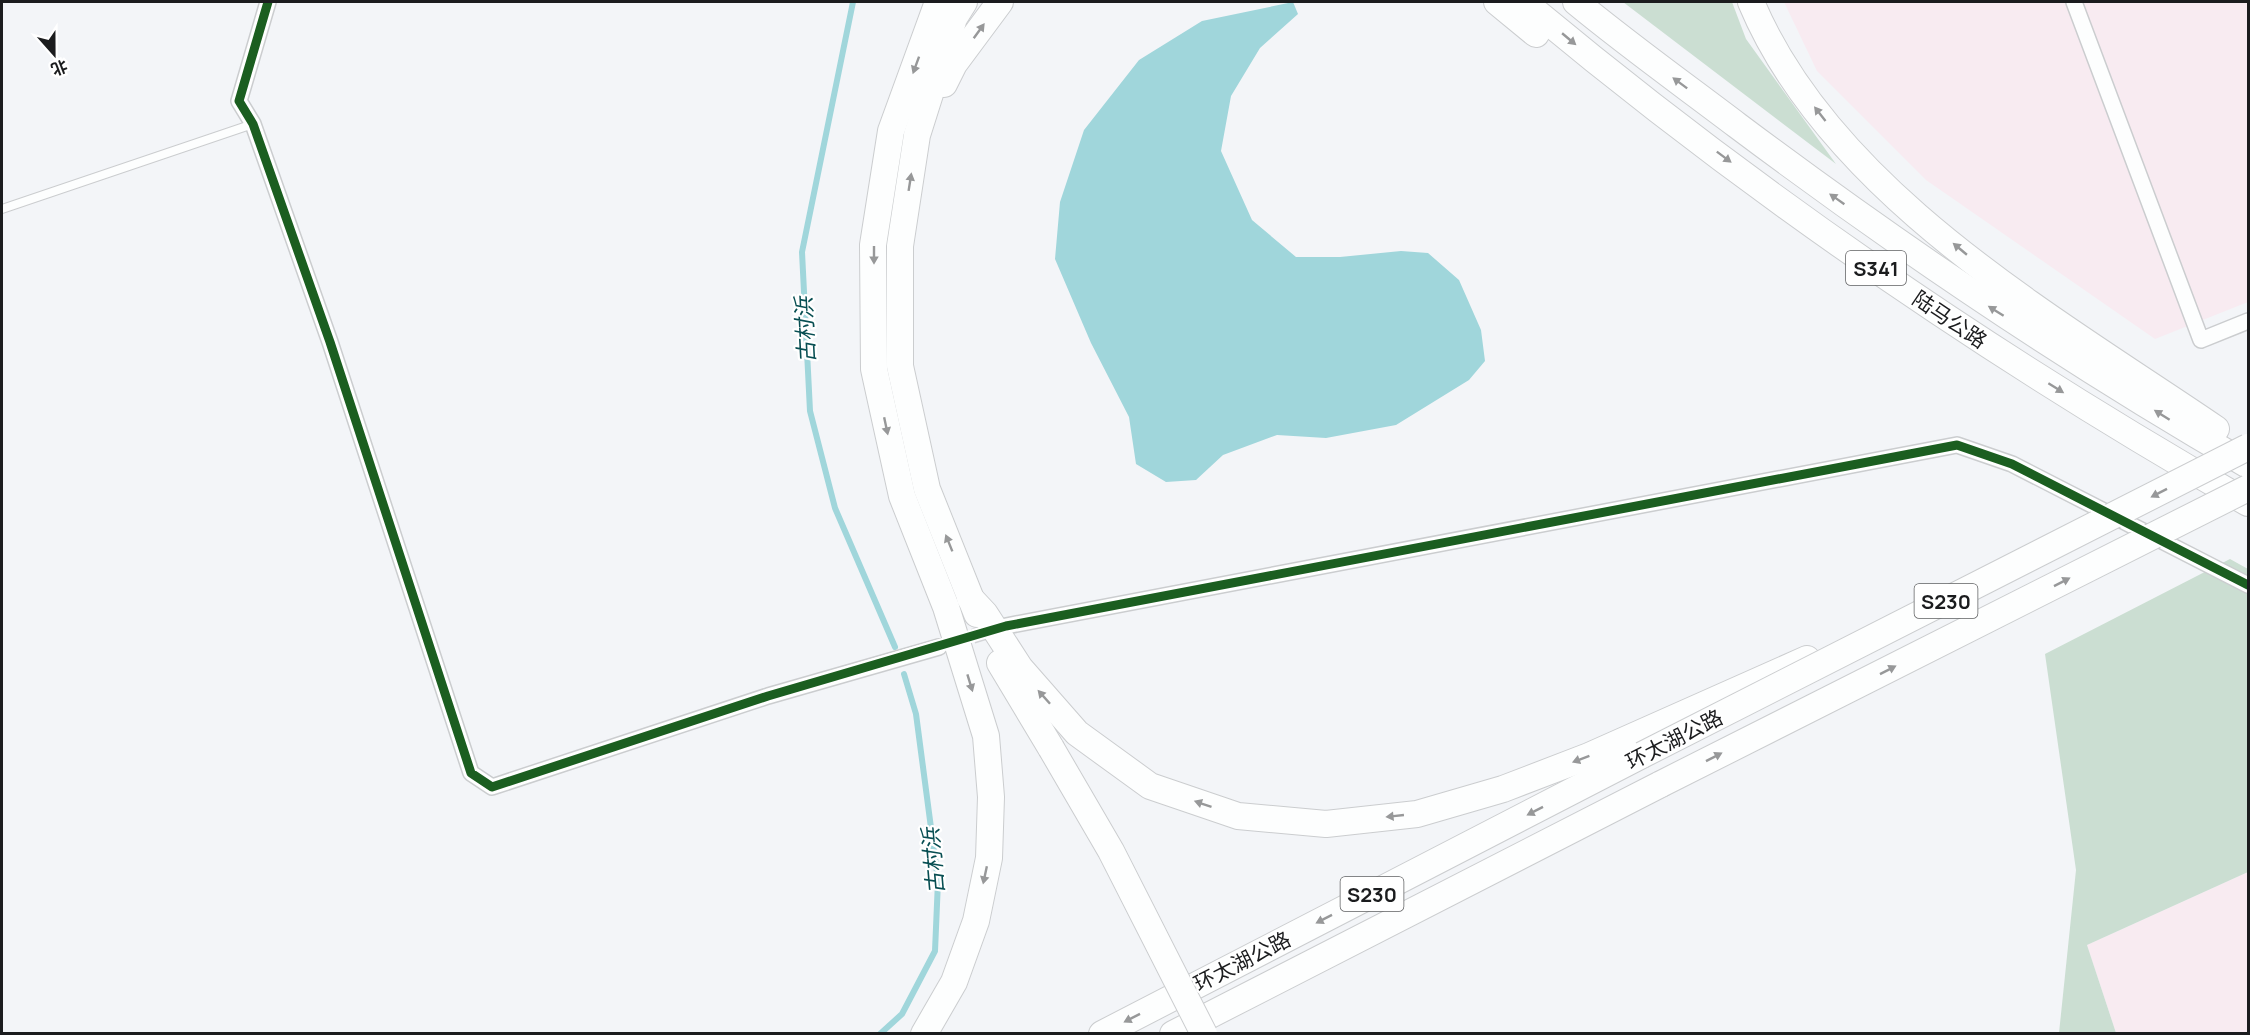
<svg xmlns="http://www.w3.org/2000/svg" width="2250" height="1035" font-family="Manrope,'Noto Sans SC',sans-serif">
  <rect width="100%" height="100%" fill="#f3f5f8"/>
  <g fill="#f8ebf1">
    <polygon points="1784,2 2248,2 2248,302 2155,339 1926,180 1817,71"/>
    <polygon points="2248,872 2248,1033 2116,1033 2087,945"/>
  </g>
  <g fill="#cbded2">
    <polygon points="1623,2 1732,2 1746,39 1836,164"/>
    <polygon points="2230,559 2248,569 2248,872 2087,945 2116,1033 2059,1033 2076,870 2045,654"/>
  </g>
  <polygon fill="#a0d6db" points="1293,2 1298,14 1260,48 1231,96 1221,151 1252,220 1296,257 1340,257 1401,251 1428,253 1459,280 1481,330 1485,361 1469,380 1396,425 1326,438 1277,435 1223,455 1196,480 1166,482 1136,464 1129,417 1091,343 1055,259 1060,202 1084,130 1139,60 1202,21"/>
  <g fill="none" stroke-linecap="round" stroke-linejoin="round">
    <g stroke="#a0d6db" stroke-width="6">
      <polyline points="853,2 802,252 810,411 835,508 895,647"/>
      <polyline points="880,1034 902,1014 935,951 938,881 916,714 904,674"/>
    </g>
    <polyline stroke="#d3d4d7" stroke-width="15" stroke-dasharray="15 8" stroke-linecap="butt" points="951,643 1000,628"/>
    <defs>
      <polyline id="service" points="2,209 253,124"/>
      <g id="minor">
        <polyline points="268,2 239,101 253,124 330,342 471,773 492,787 768,696 939,647"/>
        <polyline points="2074,2 2201,340 2248,321"/>
        <polyline points="1006,626 1957,445 2012,464 2248,585"/>
      </g>
      <g id="trunk">
        <polyline points="964,2 954,18 917,135 900,246 900,366 927,489 977,614"/>
        <polyline points="1497,2 1536,34"/>
        <path d="M 1524,2 C 1749,190 1994,358 2248,503"/>
        <path d="M 1576,2 C 1628,45 1684,85 1738,126 C 1902,249 2071,363 2248,465"/>
        <path d="M 1751,2 C 1831,193 2052,317 2216,429"/>
        <polyline points="944,84 954,64 1000,2"/>
        <polyline points="970,598 985,614 1020,668 1077,733 1150,786 1238,816 1326,824 1417,814 1503,789 1589,756 1807,659"/>
        <polyline points="1000,663 1051,748"/>
        <polyline points="924,1034 954,982 976,921 989,858 991,797 986,736 946,607 902,496 874,369 873,245 891,131 938,2"/>
        <polyline points="1102,1034 1642,755"/>
        <polyline points="1173,1034 1661,784"/>
      </g>
    </defs>
    <use href="#service" stroke="#cbcdcf" stroke-width="10"/>
    <use href="#minor" stroke="#cbcdcf" stroke-width="18"/>
    <use href="#trunk" stroke="#cbcdcf" stroke-width="28"/>
    <use href="#service" stroke="#fdfefe" stroke-width="8"/>
    <use href="#minor" stroke="#fdfefe" stroke-width="15"/>
    <use href="#trunk" stroke="#fdfefe" stroke-width="26"/>
    <defs>
      <g id="trunk-bridge">
        <polyline points="1051,748 1111,851 1204,1034"/>
        <polyline points="1642,755 2248,447"/>
        <polyline points="1661,784 2248,488"/>
      </g>
    </defs>
    <use href="#trunk-bridge" stroke="#cbcdcf" stroke-width="28" stroke-linecap="butt"/>
    <use href="#trunk-bridge" stroke="#fdfefe" stroke-width="26"/>
    <defs>
      <polyline id="cycleway" points="268,2 239,101 253,124 330,342 471,773 492,787 768,696 1006,626 1957,445 2012,464 2248,585"/>
    </defs>
    <use href="#cycleway" stroke="#fff" stroke-width="13"/>
    <use href="#cycleway" stroke="#1b5e20" stroke-width="9"/>
  </g>
  <defs><path id="oneway-solid" d="M-6-.8H1V-3.2L6.5 0L1 3.2V.8H-6Z" transform="scale(1.5)"/></defs>
  <g fill="#979899">
    <use href="#oneway-solid" transform="translate(979 31) rotate(-54)"/>
    <use href="#oneway-solid" transform="translate(1569 39) rotate(40)"/>
    <use href="#oneway-solid" transform="translate(916 65) rotate(110)"/>
    <use href="#oneway-solid" transform="translate(1680 83) rotate(-143)"/>
    <use href="#oneway-solid" transform="translate(1820 114) rotate(-128)"/>
    <use href="#oneway-solid" transform="translate(1724 157) rotate(37)"/>
    <use href="#oneway-solid" transform="translate(910 182) rotate(-81)"/>
    <use href="#oneway-solid" transform="translate(1837 199) rotate(-145)"/>
    <use href="#oneway-solid" transform="translate(1960 249) rotate(-140)"/>
    <use href="#oneway-solid" transform="translate(874 255) rotate(90)"/>
    <use href="#oneway-solid" transform="translate(1996 311) rotate(-148)"/>
    <use href="#oneway-solid" transform="translate(2056 388) rotate(32)"/>
    <use href="#oneway-solid" transform="translate(2162 415) rotate(-148)"/>
    <use href="#oneway-solid" transform="translate(886 426) rotate(78)"/>
    <use href="#oneway-solid" transform="translate(2159 493) rotate(153)"/>
    <use href="#oneway-solid" transform="translate(949 543) rotate(-112)"/>
    <use href="#oneway-solid" transform="translate(2062 582) rotate(-27)"/>
    <use href="#oneway-solid" transform="translate(1888 670) rotate(-27)"/>
    <use href="#oneway-solid" transform="translate(970 683) rotate(73)"/>
    <use href="#oneway-solid" transform="translate(1044 697) rotate(-132)"/>
    <use href="#oneway-solid" transform="translate(1714 757) rotate(-27)"/>
    <use href="#oneway-solid" transform="translate(1581 759) rotate(159)"/>
    <use href="#oneway-solid" transform="translate(1203 804) rotate(-161)"/>
    <use href="#oneway-solid" transform="translate(1535 811) rotate(153)"/>
    <use href="#oneway-solid" transform="translate(1395 816) rotate(174)"/>
    <use href="#oneway-solid" transform="translate(985 875) rotate(102)"/>
    <use href="#oneway-solid" transform="translate(1324 919) rotate(153)"/>
    <use href="#oneway-solid" transform="translate(1132 1018) rotate(153)"/>
  </g>
  <g text-anchor="middle" dominant-baseline="central" stroke-width="4.5" stroke-linejoin="round" paint-order="stroke">
    <g fill="#fff" stroke="#5f6062" stroke-width="1.5">
      <rect x="1846" y="251" width="60" height="34" rx="4.5"/>
      <rect x="1914.5" y="584" width="63" height="34" rx="4.5"/>
      <rect x="1340.5" y="877" width="63" height="34" rx="4.5"/>
    </g>
    <g font-size="20" font-weight="bold" fill="#1b1c1e">
      <text x="1876" y="268">S341</text>
      <text x="1946" y="601">S230</text>
      <text x="1372" y="894">S230</text>
    </g>
    <g font-size="21" fill="#1b1c1e" stroke="#fff">
      <text transform="translate(1950 319) rotate(34)">陆马公路</text>
      <text transform="translate(1674 739) rotate(-27)">环太湖公路</text>
      <text transform="translate(1242 961) rotate(-27)">环太湖公路</text>
    </g>
    <g font-size="22" font-style="italic" fill="#074e52" stroke="#fff">
      <text transform="translate(805 330) rotate(-93)">古村浜</text>
      <text transform="translate(933 861) rotate(-95)">古村浜</text>
    </g>
  </g>
  <rect width="2250" height="1035" fill="none" stroke="#1b1c1e" stroke-width="6"/>
  <g transform="translate(54 54) rotate(159)" stroke="#ffffff" stroke-width="4.5" paint-order="stroke">
  <path d="M0-4.5L10 22L0 15L-10 22Z" fill="#1b1c1e"/>
  <text y="-9" font-size="16" font-weight="bold" text-anchor="middle" fill="#1b1c1e">北</text>
  </g>
</svg>
